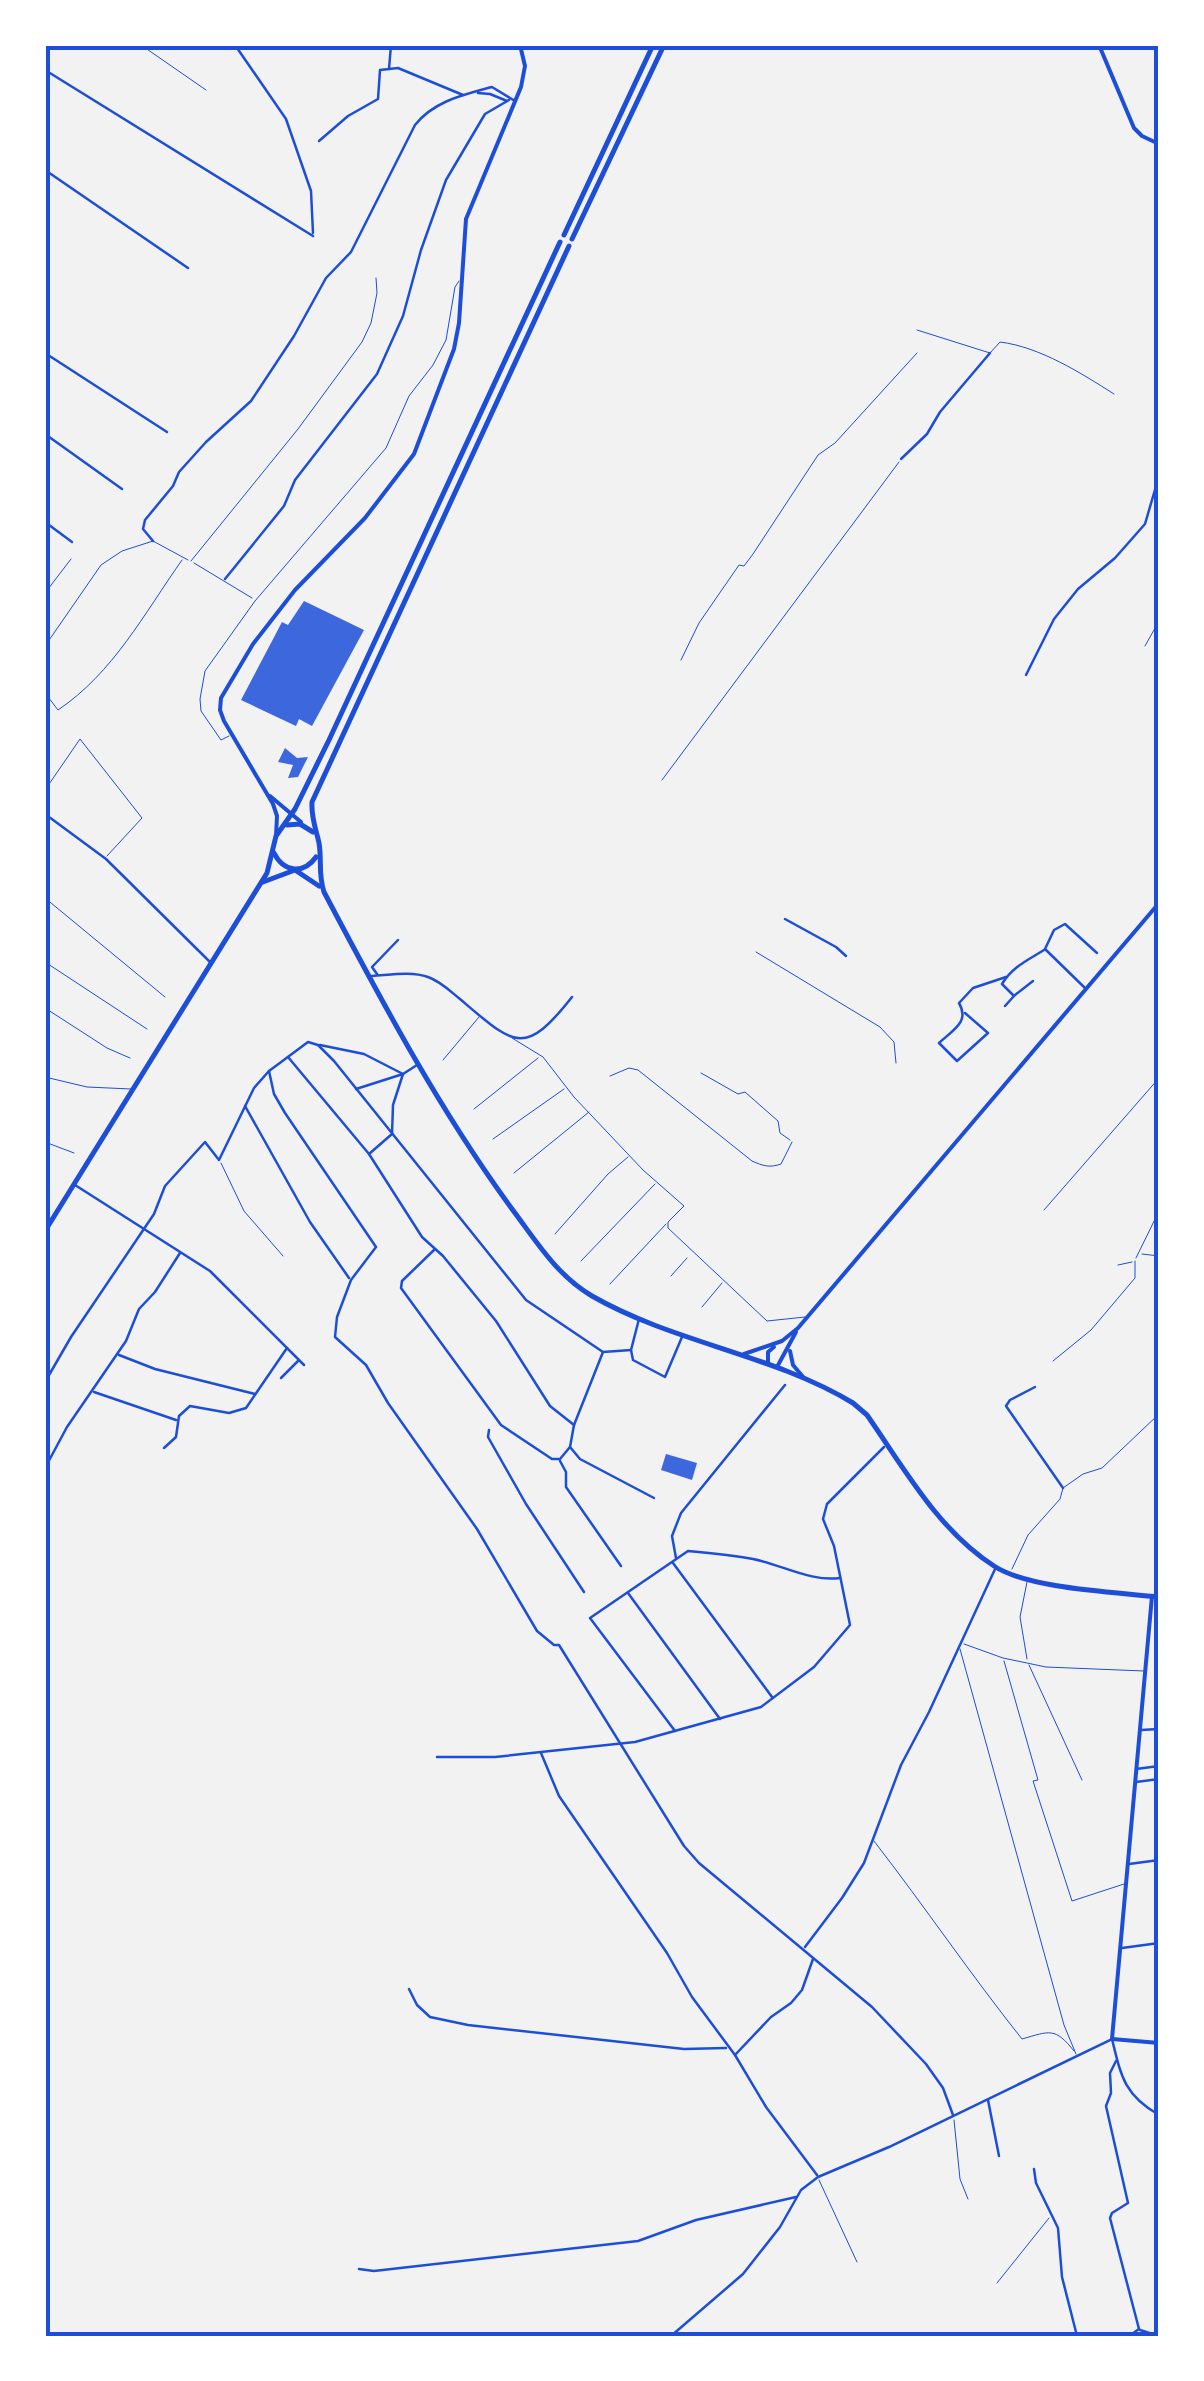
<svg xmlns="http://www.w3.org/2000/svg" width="1204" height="2381" font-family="'DM Sans',sans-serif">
  <rect width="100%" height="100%" fill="#f2f2f2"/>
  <g fill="#3d67dc">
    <polygon points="304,601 364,630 312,726 299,719 296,726 241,700 282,622 288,625"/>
    <polygon points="285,748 297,758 308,757 298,777 288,778 293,765 278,762"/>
    <polygon points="666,1454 697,1463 692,1480 661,1470"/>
  </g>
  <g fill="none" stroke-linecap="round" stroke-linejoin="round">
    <polyline stroke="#1d4ed8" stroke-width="1" points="671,1276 687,1258"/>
    <g stroke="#1d4ed8" stroke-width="1">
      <polyline points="141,45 206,90"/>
      <path d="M 917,330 L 990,353 L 1000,342 C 1040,347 1081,373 1114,394"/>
      <polyline points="191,561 298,429 362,342 371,323 377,293 376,278"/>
      <polyline points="194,563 252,598"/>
      <polyline points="45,593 71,559"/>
      <polyline points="45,646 101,565 122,551 153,541 188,560"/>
      <polyline points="1145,646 1159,621"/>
      <polyline points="681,660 699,623 739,565 744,566 753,554 818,455 835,443 917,353"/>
      <path d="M 45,693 L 58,710 C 113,673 144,614 182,560"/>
      <polyline points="229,736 221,740 201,711 200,699 205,671 255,601 386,448 409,396 433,365 446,340 455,287 459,281"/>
      <polyline points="662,780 899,462"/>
      <polyline points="45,790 80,739 142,818 107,856"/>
      <polyline points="45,898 165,997"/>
      <polyline points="756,952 880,1027 894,1042 896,1063"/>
      <polyline points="45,962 147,1029"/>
      <polyline points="45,1008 107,1048 130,1058"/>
      <polyline points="512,1038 543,1057 574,1097 643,1170 684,1206 668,1222 668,1228 767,1321 805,1317"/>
      <polyline points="443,1060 479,1017"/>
      <polyline points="701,1073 738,1094 745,1092 778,1121 780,1133 790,1140"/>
      <path d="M 610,1076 L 629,1068 L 638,1070 L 752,1161 C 763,1166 770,1168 781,1164 L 792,1142"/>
      <polyline points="45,1077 87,1087 131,1089"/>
      <polyline points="474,1109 538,1058"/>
      <polyline points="493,1139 564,1089"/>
      <polyline points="45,1142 74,1153"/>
      <polyline points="221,1163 244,1211 283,1256"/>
      <polyline points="514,1173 589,1112"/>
      <polyline points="45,1195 49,1196"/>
      <polyline points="1044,1210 1159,1078"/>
      <polyline points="555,1234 608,1174 628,1157"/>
      <polyline points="1142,1254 1159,1256"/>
      <polyline points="1136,1258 1159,1211"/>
      <polyline points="581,1261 655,1184"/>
      <polyline points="1118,1265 1132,1262"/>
      <polyline points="610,1284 666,1224"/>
      <polyline points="702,1307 722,1283"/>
      <polyline points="1053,1361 1091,1330 1135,1278 1135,1261"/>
      <polyline points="1012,1569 1028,1535 1060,1499 1063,1488 1083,1474 1102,1468 1159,1414"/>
      <polyline points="1027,1582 1020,1617 1027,1659"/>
      <polyline points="964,1644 1003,1658 1046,1667 1144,1671"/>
      <polyline points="960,1649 1064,2025 1076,2054"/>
      <polyline points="1004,1661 1038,1780 1033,1781 1072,1901 1124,1884"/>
      <polyline points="1029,1665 1082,1780"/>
      <path d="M 874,1841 C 925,1907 971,1975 1022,2039 C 1050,2031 1055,2027 1074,2051"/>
      <polyline points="954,2120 960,2179 968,2199"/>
      <polyline points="819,2180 857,2262"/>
      <polyline points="997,2283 1049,2218"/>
    </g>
    <g stroke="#1d4ed8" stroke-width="2.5">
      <polyline points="235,45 286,119 311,191 313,233"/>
      <polyline points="391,45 389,69 398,68 463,95"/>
      <polyline points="45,70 313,236"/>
      <polyline points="478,93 490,94 507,101"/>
      <polyline points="319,141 348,116 378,99 380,70 389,69"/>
      <polyline points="45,170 188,268"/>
      <polyline points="45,353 167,432"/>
      <polyline points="45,434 122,489"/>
      <polyline points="901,459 927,434 940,412 990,353"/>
      <polyline points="45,522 72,542"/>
      <path d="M 153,541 L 143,529 L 145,520 L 173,486 L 179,472 L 206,442 L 251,401 L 294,336 L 326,278 L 351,252 L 415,125 C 434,101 463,95 492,87 L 515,101"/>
      <polyline points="225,579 284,506 295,480 377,374 403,316 421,250 446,180 485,114 509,100"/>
      <polyline points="1026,675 1054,619 1078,589 1115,558 1145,524 1159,476"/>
      <polyline points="45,814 106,859 211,963"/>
      <polyline points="785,919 836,947 846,956"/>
      <polyline points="377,974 372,967 398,940"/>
      <path d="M 372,976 C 390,975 411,971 428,977 C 440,981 450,991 460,999 C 514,1045 524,1058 572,997"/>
      <polyline points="1085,988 1045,949 1054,930 1065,924 1097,953"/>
      <polyline points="1015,995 1033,981"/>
      <path d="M 1005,1006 L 1014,996 L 1002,984 C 1012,967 1028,960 1044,950"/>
      <path d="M 965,1013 L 988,1033 L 957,1061 L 939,1043 C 953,1030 970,1022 959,1003 L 973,988 L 1006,977"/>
      <polyline points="320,1045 364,1054 403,1074 393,1105 392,1134 369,1154"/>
      <polyline points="288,1057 369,1154 422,1237 443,1256 496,1321 550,1406 574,1425"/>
      <polyline points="269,1071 274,1094 285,1113 376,1247 351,1280 337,1317 335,1337 366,1365 388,1403 477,1529 537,1631 554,1645 559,1645 684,1846 699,1863 872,2007 926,2064 943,2088 953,2115"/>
      <polyline points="356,1089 403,1074 417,1065"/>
      <polyline points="245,1106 310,1222 349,1278"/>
      <polyline points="75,1185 210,1271 304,1365"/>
      <polyline points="434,1250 402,1281 401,1288 501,1425 552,1459 560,1459 570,1447"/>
      <polyline points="639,1319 631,1350 633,1360 665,1377 682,1337"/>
      <polyline points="631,1350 603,1352 574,1425 570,1447 580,1459 654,1498"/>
      <polyline points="119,1355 155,1369 255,1394"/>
      <polyline points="281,1378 298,1361"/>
      <polyline points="45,1382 71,1337 154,1214 165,1186 205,1142 219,1160 254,1088 269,1071 308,1042 318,1045 334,1061 526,1300 603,1352"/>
      <polyline points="1035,1387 1010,1400 1006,1406 1063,1488"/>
      <polyline points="94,1392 176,1420"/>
      <polyline points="489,1430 488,1437 526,1504 584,1592"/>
      <polyline points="164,1448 176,1437 179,1416 190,1406 229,1413 246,1408 287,1348"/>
      <polyline points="560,1461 566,1472 566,1487 621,1566"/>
      <polyline points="45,1468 67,1427 126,1341 139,1309 155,1292 180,1253"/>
      <polyline points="676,1558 672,1536 681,1513 785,1385"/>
      <polyline points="673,1563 772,1697"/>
      <polyline points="628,1593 720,1719"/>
      <polyline points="1141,1730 1159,1729"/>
      <path d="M 675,1731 L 590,1618 L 688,1551 C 710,1553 732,1555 753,1559 C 783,1565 811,1582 840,1578"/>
      <polyline points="541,1753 559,1796 667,1953 692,1997 735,2055 771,2017 791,2003 802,1990 813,1959"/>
      <polyline points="437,1757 495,1757 635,1742 761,1707 814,1667 850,1625 834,1546 823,1519 827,1504 884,1447"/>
      <polyline points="1136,1769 1159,1766"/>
      <polyline points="1136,1782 1159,1779"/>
      <polyline points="1129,1864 1159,1860"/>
      <polyline points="805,1947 842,1898 864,1863 901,1765 929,1712 996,1567"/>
      <polyline points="1122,1948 1159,1943"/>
      <polyline points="409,1989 417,2005 430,2017 468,2025 684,2049 726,2048"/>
      <polyline points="735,2055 766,2107 817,2175"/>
      <polyline points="1116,2061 1110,2073 1111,2093 1106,2106 1128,2203 1112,2213 1110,2218 1139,2329"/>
      <polyline points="988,2100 999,2156"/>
      <polyline points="1034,2169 1036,2183 1058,2228 1062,2277 1077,2336"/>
      <polyline points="359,2269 374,2271 638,2241 696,2220 796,2197"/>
      <polyline points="1140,2330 1159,2336"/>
      <path d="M 671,2336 L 743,2274 L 780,2227 L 801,2190 L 818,2177 L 889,2147 L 1112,2039 C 1121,2076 1124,2095 1159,2115"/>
      <polyline points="1129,2336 1139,2329"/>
    </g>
    <polyline stroke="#1d4ed8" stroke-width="4" points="1099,45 1134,128 1142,136 1159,144"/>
    <g stroke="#1d4ed8" stroke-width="4">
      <polyline points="270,796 301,822"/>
      <polyline points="276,836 277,816 273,804 224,721 220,710 221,698 253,644 295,590 365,518 414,454 454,349 459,323 466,219 521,87 525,66 520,45"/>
      <polyline points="790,1351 793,1365 804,1378"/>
      <polyline points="744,1354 782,1341 798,1328 1159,903"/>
      <polyline points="768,1364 768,1352 774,1347"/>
      <polyline points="777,1367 796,1332"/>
      <polyline points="1152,1596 1112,2039 1159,2043"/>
    </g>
    <g stroke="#1d4ed8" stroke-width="5">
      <polyline points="564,235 653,45"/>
      <polyline points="572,239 664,45"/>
      <path d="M 569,246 L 312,802 C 311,818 316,829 319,843 C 322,860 318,875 324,892 C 382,1002 441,1113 515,1213 C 538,1244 558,1276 592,1296 C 674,1343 772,1354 853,1403 L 867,1415 C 904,1468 938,1530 994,1566 C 1029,1589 1116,1592 1159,1597"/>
      <polyline points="287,825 300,824 313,832"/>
      <path d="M 274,853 C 284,873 304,874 316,857"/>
      <polyline points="263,882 295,870 319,886"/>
      <polyline points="45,1231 267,873 276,836 295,809 329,740 560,242"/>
    </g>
  </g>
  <rect width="1204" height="2381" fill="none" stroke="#ffffff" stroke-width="95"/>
  <rect x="48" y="48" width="1108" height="2286" fill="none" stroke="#1d4ed8" stroke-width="4"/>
</svg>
